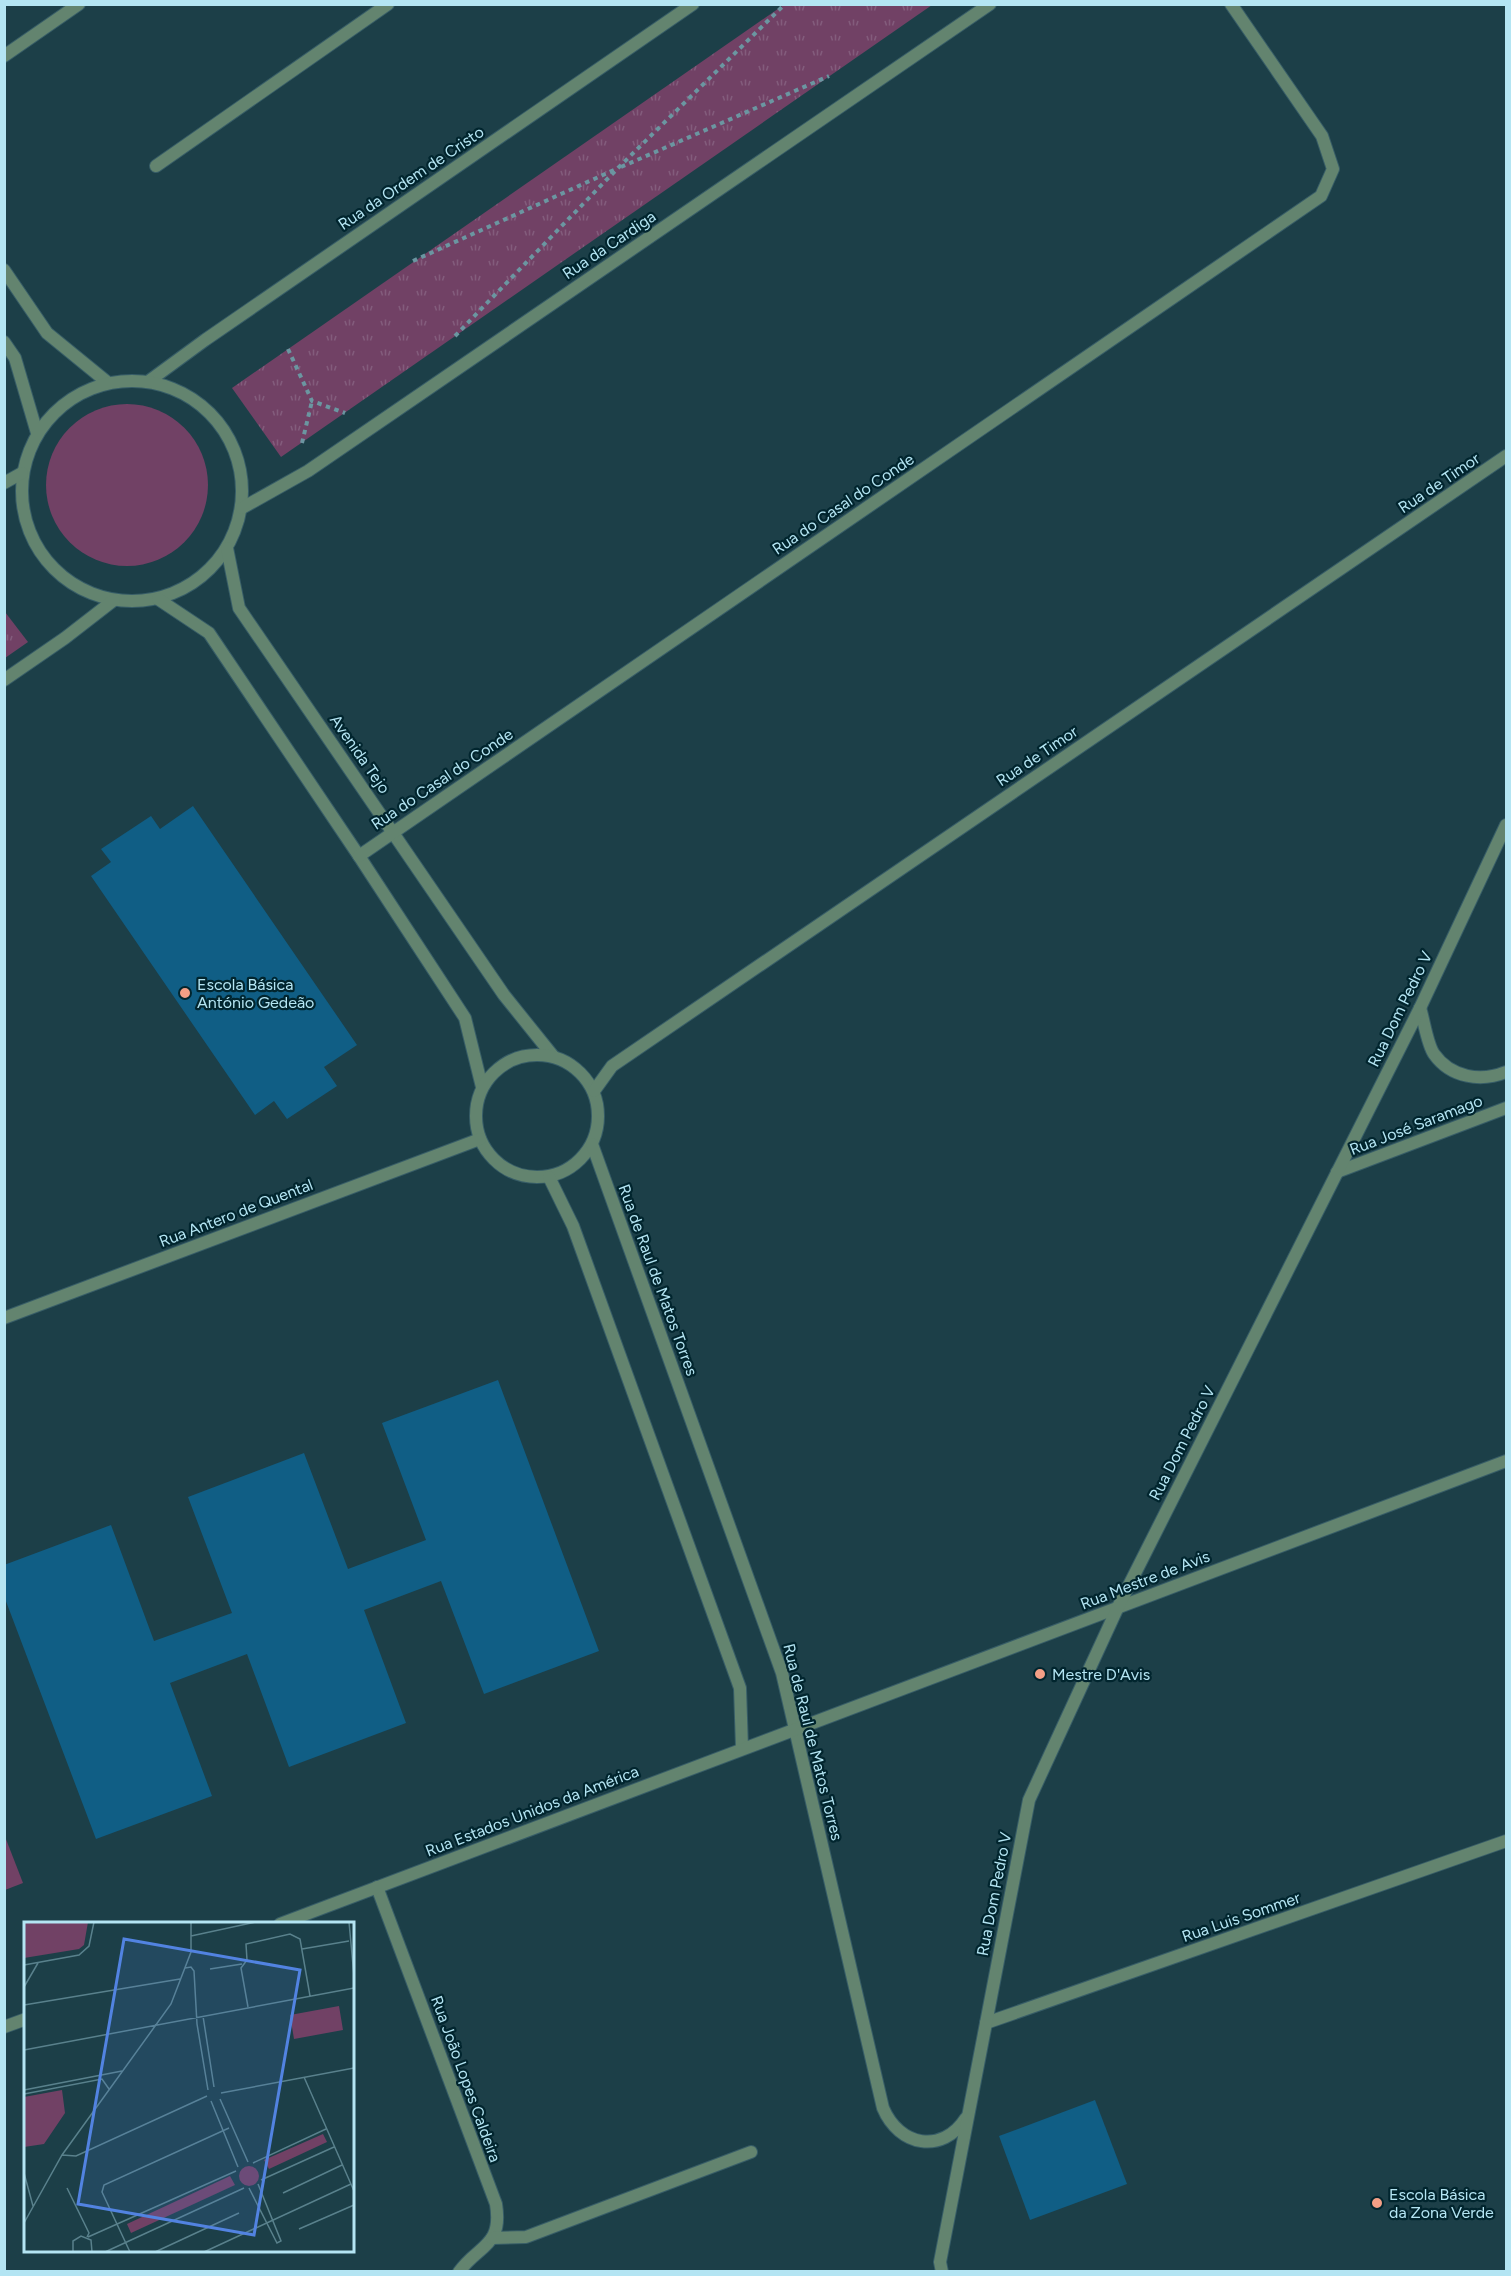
<svg xmlns="http://www.w3.org/2000/svg" width="1511" height="2276" font-family="Figtree,sans-serif">
  <defs>
    <pattern id="park-tufts" width="24" height="20" patternUnits="userSpaceOnUse" patternTransform="scale(1.5)"><rect width="24" height="20" fill="#714165"/><path d="M3 7l-1-3M5 7V3M7 7l1-3M15 17l-1-3M17 17v-4M19 17l1-3" fill="none" stroke="#835c7c"/></pattern>
  </defs>
  <rect width="100%" height="100%" fill="#1c3f48"/>
  <g fill="#714165">
    <circle cx="127" cy="485" r="81"/>
    <polygon points="4,1834 23,1883 5,1890 4,1890"/>
  </g>
  <g fill="url(#park-tufts)">
    <polygon points="785,4 932,5 281,457 232,388"/>
    <polygon points="5,612 28,642 5,658 4,658"/>
  </g>
  <g fill="#105e85">
    <polygon points="193,806 357,1045 324,1067 337,1086 287,1119 274,1101 255,1115 91,876 111,862 101,849 151,816 160,829"/>
    <polygon points="498,1380 599,1651 484,1694 441,1581 364,1610 406,1723 289,1767 247,1654 170,1683 212,1796 96,1839 4,1596 4,1565 111,1525 154,1641 232,1613 188,1497 304,1453 348,1569 426,1540 382,1423"/>
    <polygon points="1095,2100 1127,2184 1030,2220 999,2136"/>
  </g>
  <g fill="none" stroke-linecap="round" stroke-linejoin="round">
    <defs>
      <g id="minor">
        <polyline points="4,56 79,4"/>
        <polyline points="156,166 388,4"/>
        <polyline points="4,270 47,333 107,382"/>
        <polyline points="4,342 15,358 37,433"/>
        <polyline points="149,381 205,340 693,4"/>
        <circle cx="132" cy="491" r="110"/>
        <polyline points="4,483 22,473"/>
        <polyline points="242,508 308,471 990,4"/>
        <polyline points="227,548 239,608 504,995 553,1056"/>
        <polyline points="158,599 209,633 359,856 465,1018 482,1087"/>
        <polyline points="4,680 65,638 114,600"/>
        <polyline points="359,856 1321,196 1333,169 1322,136 1231,4"/>
        <path d="M 1420,1008 C 1424,1020 1427,1044 1434,1054 C 1451,1078 1481,1082 1506,1072"/>
        <circle cx="537" cy="1116" r="61"/>
        <polyline points="594,1091 612,1066 1506,456"/>
        <path d="M 592,1144 L 782,1673 L 883,2108 C 899,2146 942,2155 966,2118"/>
        <polyline points="1337,1172 1506,1108"/>
        <polyline points="549,1177 573,1226 740,1688 742,1748"/>
        <polyline points="4,1318 480,1139"/>
        <path d="M 377,1887 L 496,2204 C 503,2247 478,2245 459,2272"/>
        <polyline points="280,1924 1506,1461"/>
        <polyline points="986,2023 1506,1841"/>
        <polyline points="4,2027 26,2019"/>
        <polyline points="492,2238 526,2237 751,2152"/>
        <polyline points="942,2272 940,2262 1029,1800 1118,1607 1420,1008 1506,825"/>
      </g>
    </defs>
    <use href="#minor" stroke="#375d67" stroke-width="14"/>
    <g stroke="#6b96a1" stroke-width="4" stroke-dasharray="4.5 4.5" stroke-linecap="butt">
      <polyline points="621,167 829,76"/>
      <polyline points="413,261 614,170"/>
      <polyline points="455,336 618,168 784,5"/>
      <polyline points="288,349 312,401 345,413"/>
      <polyline points="302,443 312,401"/>
    </g>
    <use href="#minor" stroke="#63846f" stroke-width="12"/>
  </g>
  <g fill="#f39f86" stroke="#01252e" stroke-width="2">
    <circle cx="185" cy="993" r="6"/>
    <circle cx="1040" cy="1674" r="6"/>
    <circle cx="1377" cy="2203" r="6"/>
  </g>
  <g text-anchor="middle" dominant-baseline="central" stroke-width="4.5" stroke-linejoin="round" paint-order="stroke">
    <g font-size="16" fill="#b4e5f3" stroke="#01252e">
      <text transform="translate(411 178) rotate(-34)">Rua da Ordem de Cristo</text>
      <text transform="translate(609 245) rotate(-34)">Rua da Cardiga</text>
      <text transform="translate(1439 483) rotate(-34)">Rua de Timor</text>
      <text transform="translate(843 504) rotate(-34)">Rua do Casal do Conde</text>
      <text transform="translate(360 754) rotate(55)">Avenida Tejo</text>
      <text transform="translate(1037 756) rotate(-34)">Rua de Timor</text>
      <text transform="translate(442 779) rotate(-34)">Rua do Casal do Conde</text>
      <text transform="translate(1400 1009) rotate(-64)">Rua Dom Pedro V</text>
      <text transform="translate(1416 1125) rotate(-21)">Rua José Saramago</text>
      <text transform="translate(236 1213) rotate(-21)">Rua Antero de Quental</text>
      <text transform="translate(658 1280) rotate(70)">Rua de Raul de Matos Torres</text>
      <text transform="translate(1182 1443) rotate(-63)">Rua Dom Pedro V</text>
      <text transform="translate(1145 1580) rotate(-21)">Rua Mestre de Avis</text>
      <text transform="translate(813 1742) rotate(76)">Rua de Raul de Matos Torres</text>
      <text transform="translate(532 1811) rotate(-21)">Rua Estados Unidos da América</text>
      <text transform="translate(994 1894) rotate(-79)">Rua Dom Pedro V</text>
      <text transform="translate(1241 1917) rotate(-19)">Rua Luis Sommer</text>
      <text transform="translate(466 2079) rotate(70)">Rua João Lopes Caldeira</text>
    </g>
    <g font-size="16" fill="#b4e5f3" stroke="#01252e" text-anchor="start">
      <text x="197" y="984">Escola Básica<tspan x="197" dy="18">António Gedeão</tspan></text>
      <text x="1052" y="1674">Mestre D'Avis</text>
      <text x="1389" y="2194">Escola Básica<tspan x="1389" dy="18">da Zona Verde</tspan></text>
    </g>
  </g>
  <g transform="translate(24 1922)">
    <rect width="330" height="330" fill="#1c3f48"/>
    <path d="M 315,84 L 319,108 L 270,117 L 266,93 ZM 38,168 L 41,191 L 20,222 L 0,225 L 0,175 ZM215 254a10 10 0 1 1 20 0a10 10 0 1 1-20 0Z" fill="#714165"/>
    <path d="M 0,0 L 64,0 L 60,23 L 55,27 L 0,36 ZM 299,212 L 303,220 L 245,247 L 240,238 ZM 206,254 L 211,263 L 107,311 L 103,302 Z" fill="#714165"/>
    <path fill="none" stroke="#59818c" stroke-width="1.5" d="M 325,0 L 330,54M 167,14 L 232,0M 278,27 L 325,19M 0,43 L 55,33 L 65,24 L 70,0M 161,46 L 167,45 L 170,49 L 173,102 L 184,168M 186,47 L 218,42M 0,65 L 14,41M 0,83 L 156,57M 224,85 L 217,46 L 223,38 L 222,22 L 266,12 L 276,17 L 286,74M 179,94 L 190,165M 0,128 L 330,66M 280,155 L 330,269M 0,168 L 98,149M 197,171 L 330,146M 0,172 L 78,157 L 85,167M 196,177 L 224,240M 187,179 L 214,245M 38,233 L 52,234 L 183,174M 229,241 L 302,207M 0,251 L 9,284M 237,258 L 310,225M 43,266 L 65,311 L 63,315M 225,266 L 253,321 L 257,319 L 234,262M 259,271 L 318,243M 0,301 L 38,233 L 147,82 L 167,30 L 167,0M 275,307 L 330,283M 64,315 L 212,249M 49,330 L 49,319 L 57,314 L 67,318 L 68,330M 81,330 L 220,266M 106,330 L 78,270 L 80,263 L 205,206M 131,330 L 215,291M 180,330 L 327,262"/>
    <path fill="#5283e1" fill-opacity="0.15" stroke="#5283e1" stroke-width="3" d="M 100,17 L 276,48 L 230,313 L 54,282 Z"/>
    <rect width="330" height="330" fill="none" stroke="#b4e5f3" stroke-width="3"/>
  </g>
  <rect width="1511" height="2276" fill="none" stroke="#b4e5f3" stroke-width="12"/>
</svg>
